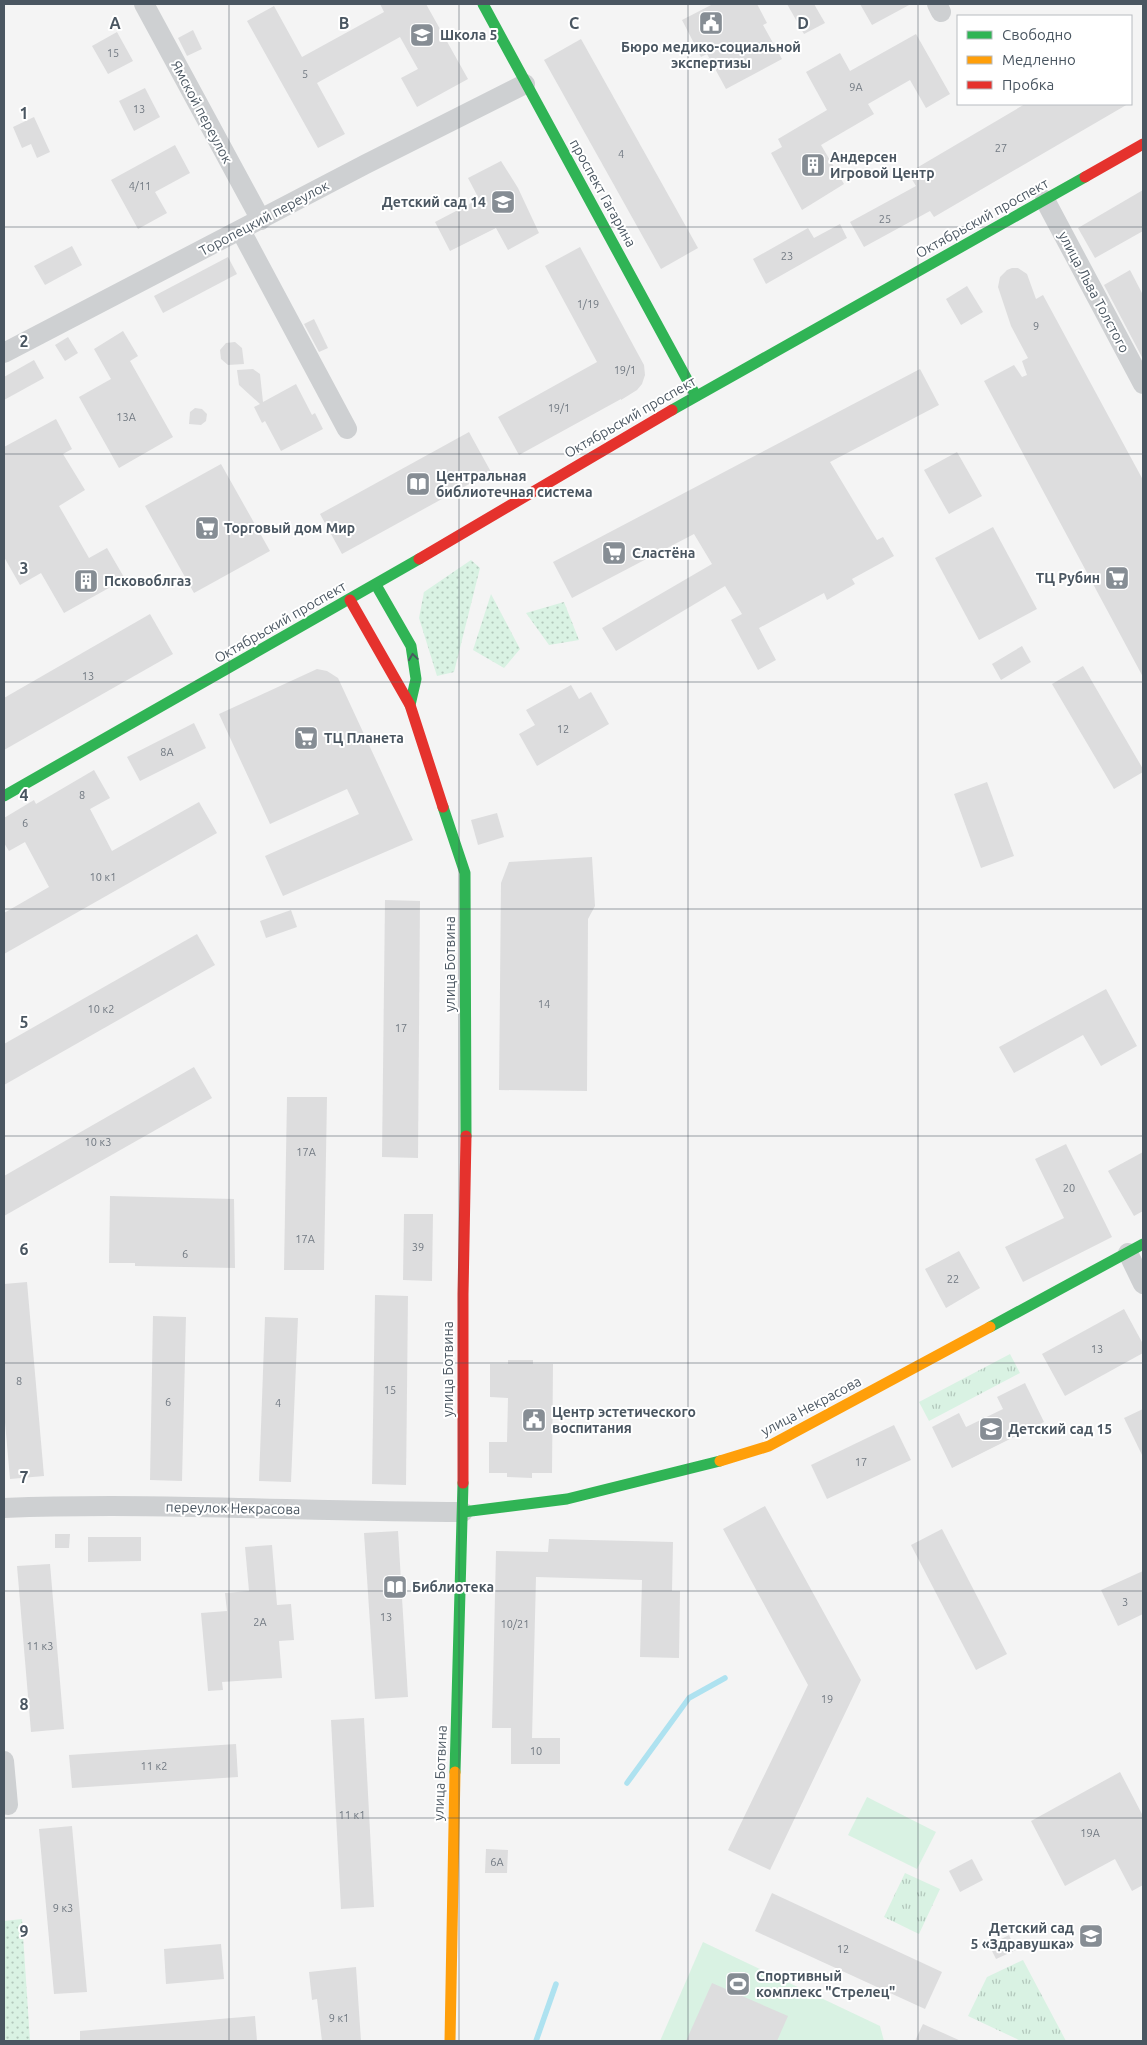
<svg xmlns="http://www.w3.org/2000/svg" width="1147" height="2045" font-family="Ubuntu,sans-serif">
  <defs>
    <pattern id="grass-dots" width="8" height="8" patternUnits="userSpaceOnUse" patternTransform="scale(1.25)"><rect width="8" height="8" fill="#d9f2e3"/><path d="M2 2h.1M6 6h.1" fill="none" stroke="#b2c7bb" stroke-width="1.8" stroke-linecap="round"/></pattern>
    <pattern id="park-tufts" width="24" height="20" patternUnits="userSpaceOnUse" patternTransform="scale(1.25)"><rect width="24" height="20" fill="#d9f2e3"/><path d="M3 7l-1-3M5 7V3M7 7l1-3M15 17l-1-3M17 17v-4M19 17l1-3" fill="none" stroke="#b2c7bb"/></pattern>
  </defs>
  <rect width="100%" height="100%" fill="#f4f4f4"/>
  <g fill="url(#grass-dots)">
    <polygon points="471,560 480,568 454,672 437,676 419,618 424,592"/>
    <polygon points="491,594 520,649 504,668 473,650"/>
    <polygon points="564,602 579,640 549,645 526,613"/>
    <polygon points="22,1919 30,2041 4,2041 4,1921"/>
  </g>
  <g fill="url(#park-tufts)">
    <polygon points="1010,1354 1020,1373 929,1421 919,1402"/>
    <polygon points="905,1873 940,1889 919,1934 884,1917"/>
    <polygon points="1023,1960 1066,2041 1021,2041 968,2016 987,1977"/>
  </g>
  <g fill="#d9f2e3">
    <polygon points="867,1797 936,1832 917,1869 848,1835"/>
    <polygon points="703,1942 880,2026 884,2041 660,2041"/>
  </g>
  <g fill="none" stroke-linecap="round" stroke-linejoin="round">
    <g stroke="#aee2f0" stroke-width="5.5">
      <polyline points="627,1783 689,1698 725,1678"/>
      <polyline points="536,2041 556,1984"/>
    </g>
  </g>
  <g fill="#ddddde">
    <polygon points="380,4 426,4 468,79 417,107 401,78 418,69 400,37 317,83 345,134 318,148 247,21 274,6 302,57 384,12"/>
    <polygon points="713,4 757,4 767,23 763,25 782,59 726,89 707,54 701,57 682,20"/>
    <polygon points="787,4 814,4 825,23 804,34"/>
    <polygon points="860,4 911,4 872,25"/>
    <polygon points="193,30 202,49 187,56 178,38"/>
    <polygon points="117,32 133,61 108,74 92,46"/>
    <polygon points="916,34 950,94 926,108 910,80 868,104 874,114 821,145 844,184 802,210 771,153 782,147 778,139 827,110 806,72 840,53 850,71"/>
    <polygon points="581,39 698,248 661,269 544,60"/>
    <polygon points="145,88 160,117 134,131 119,101"/>
    <polygon points="1025,104 1128,104 934,217 930,211 864,247 850,222 916,186 908,173"/>
    <polygon points="34,117 50,152 37,158 31,144 22,148 13,127"/>
    <polygon points="175,145 190,173 155,192 167,213 138,229 111,180"/>
    <polygon points="501,161 518,188 539,233 508,250 496,228 450,251 435,222 479,199 468,178"/>
    <polygon points="1143,190 1143,231 1095,258 1078,228"/>
    <polygon points="840,224 847,238 766,284 753,259 808,228 814,238"/>
    <polygon points="72,246 82,265 45,285 34,266"/>
    <polygon points="580,247 644,365 645,375 642,384 637,390 621,400 621,399 519,455 498,417 597,362 545,266"/>
    <polygon points="228,257 237,274 163,313 154,296"/>
    <polygon points="1012,268 1018,268 1027,274 1036,299 1043,295 1143,480 1143,677 984,381 1014,365 1022,377 1027,375 1022,361 1028,358 1011,326 998,287 1000,277 1007,270"/>
    <polygon points="1130,270 1143,295 1143,359 1104,285"/>
    <polygon points="967,286 983,312 961,325 946,299"/>
    <polygon points="314,319 328,348 319,352 304,324"/>
    <polygon points="123,331 138,356 130,361 173,437 119,468 79,397 111,379 94,349"/>
    <polygon points="68,337 78,353 65,361 55,345"/>
    <polygon points="235,342 242,348 244,364 228,365 221,359 220,350 226,343"/>
    <polygon points="34,360 44,378 4,400 4,377"/>
    <polygon points="253,369 260,374 263,402 296,384 312,415 315,413 323,429 281,451 265,421 262,423 254,407 260,404 239,385 237,370"/>
    <polygon points="920,369 939,405 830,462 877,540 883,537 894,556 852,579 855,584 827,600 824,593 759,628 776,660 758,670 731,620 742,614 725,586 616,651 602,628 712,564 694,534 572,598 553,562"/>
    <polygon points="195,408 202,409 207,414 206,421 201,425 189,424 190,412"/>
    <polygon points="56,419 72,449 63,454 85,490 59,506 89,558 107,548 125,579 64,613 41,573 20,585 4,557 4,447"/>
    <polygon points="469,432 491,472 342,554 320,514"/>
    <polygon points="957,452 982,496 949,514 924,470"/>
    <polygon points="221,464 270,551 194,593 145,506"/>
    <polygon points="993,527 1037,609 979,640 935,558"/>
    <polygon points="150,614 173,654 4,750 4,698"/>
    <polygon points="1022,646 1031,662 1001,680 992,664"/>
    <polygon points="1083,666 1143,769 1143,772 1114,789 1052,684"/>
    <polygon points="317,669 327,671 338,678 413,840 283,896 265,856 359,814 347,789 270,824 219,714"/>
    <polygon points="571,685 579,699 591,692 609,724 537,766 519,734 535,725 526,710"/>
    <polygon points="194,723 206,748 140,781 127,757"/>
    <polygon points="94,770 110,798 90,809 112,851 199,802 217,833 4,954 4,913 49,887 25,842 9,851 4,843 4,818 34,800 36,804"/>
    <polygon points="987,782 1014,856 981,868 954,794"/>
    <polygon points="497,813 504,837 478,845 471,820"/>
    <polygon points="592,857 595,906 588,919 587,1091 499,1090 501,883 509,862"/>
    <polygon points="385,900 420,901 418,1158 382,1157"/>
    <polygon points="291,910 297,927 266,938 260,921"/>
    <polygon points="197,934 215,965 4,1085 4,1044"/>
    <polygon points="1106,989 1137,1046 1101,1066 1083,1035 1014,1073 999,1047"/>
    <polygon points="194,1067 212,1098 4,1216 4,1176"/>
    <polygon points="287,1097 327,1097 324,1270 284,1270"/>
    <polygon points="1066,1144 1112,1237 1023,1282 1005,1247 1064,1218 1035,1159"/>
    <polygon points="1143,1152 1143,1211 1134,1216 1108,1171"/>
    <polygon points="110,1196 234,1199 235,1268 135,1266 135,1263 109,1263"/>
    <polygon points="404,1214 433,1214 432,1281 403,1280"/>
    <polygon points="959,1251 980,1288 946,1308 925,1269"/>
    <polygon points="27,1282 44,1476 10,1479 4,1411 4,1284"/>
    <polygon points="375,1295 408,1296 406,1485 372,1484"/>
    <polygon points="1124,1309 1143,1344 1143,1353 1065,1396 1042,1354"/>
    <polygon points="153,1316 186,1317 182,1481 150,1480"/>
    <polygon points="265,1317 298,1318 291,1482 259,1481"/>
    <polygon points="508,1360 533,1360 533,1364 553,1364 552,1473 532,1473 532,1478 507,1477 507,1473 489,1473 489,1442 507,1442 508,1398 490,1397 490,1364 508,1364"/>
    <polygon points="1025,1383 1044,1422 952,1468 932,1427 959,1413 966,1427 1003,1409 997,1397"/>
    <polygon points="1143,1409 1143,1457 1124,1418"/>
    <polygon points="894,1425 911,1460 827,1499 811,1465"/>
    <polygon points="765,1506 861,1680 770,1870 728,1850 808,1685 723,1529"/>
    <polygon points="942,1529 1007,1654 976,1670 911,1545"/>
    <polygon points="398,1531 408,1697 375,1699 364,1533"/>
    <polygon points="55,1534 70,1534 69,1548 55,1548"/>
    <polygon points="88,1537 141,1537 141,1561 88,1562"/>
    <polygon points="549,1539 673,1542 672,1591 680,1591 679,1658 640,1657 642,1580 536,1577 532,1738 560,1738 560,1764 511,1764 511,1728 492,1728 496,1551 548,1552"/>
    <polygon points="272,1545 277,1605 291,1604 294,1640 279,1641 282,1678 222,1682 223,1690 208,1691 201,1613 227,1611 225,1593 249,1591 245,1547"/>
    <polygon points="50,1564 64,1729 31,1732 17,1566"/>
    <polygon points="1143,1571 1143,1614 1118,1626 1101,1590"/>
    <polygon points="364,1718 374,1907 341,1909 331,1720"/>
    <polygon points="236,1744 238,1777 72,1788 69,1755"/>
    <polygon points="1120,1772 1143,1816 1143,1885 1132,1891 1115,1859 1065,1886 1031,1821"/>
    <polygon points="72,1826 87,1992 54,1994 39,1829"/>
    <polygon points="486,1849 508,1850 507,1873 485,1873"/>
    <polygon points="972,1859 983,1880 960,1892 949,1871"/>
    <polygon points="772,1893 942,1972 925,2009 755,1931"/>
    <polygon points="1009,1935 1016,1950 996,1959 989,1945"/>
    <polygon points="221,1944 224,1979 166,1984 164,1949"/>
    <polygon points="356,1967 361,2041 322,2041 317,1999 312,2000 309,1972"/>
    <polygon points="712,1983 788,2016 777,2041 686,2041"/>
    <polygon points="255,2016 257,2041 80,2041 80,2031"/>
    <polygon points="923,2024 961,2041 915,2041"/>
  </g>
  <g fill="none" stroke-linecap="round" stroke-linejoin="round">
    <g stroke="#ced0d2" stroke-width="20">
      <polyline points="144,4 261,220"/>
      <polyline points="937,4 941,12"/>
      <polyline points="1045,200 1143,384"/>
      <polyline points="241,231 347,429"/>
      <polyline points="4,353 366,164 525,84"/>
      <polyline points="1128,1253 1143,1284"/>
      <path d="M 4,1508 C 157,1502 310,1512 463,1512"/>
      <polyline points="4,1761 8,1805"/>
    </g>
    <g stroke="#30b455" stroke-width="11">
      <polyline points="483,4 696,396"/>
      <polyline points="672,410 1085,177"/>
      <polyline points="376,585 411,646 416,679 410,705"/>
      <polyline points="4,796 419,559"/>
      <polyline points="443,807 465,873 466,1136"/>
      <polyline points="990,1327 1143,1244"/>
      <polyline points="463,1512 567,1499 720,1461"/>
      <polyline points="455,1772 463,1483"/>
    </g>
    <g stroke="#ff9f0a" stroke-width="11">
      <polyline points="720,1461 769,1446 990,1327"/>
      <polyline points="450,2041 455,1772"/>
    </g>
    <g stroke="#e5322d" stroke-width="11">
      <polyline points="1085,177 1143,144"/>
      <polyline points="419,559 672,410"/>
      <polyline points="350,600 410,705 443,807"/>
      <polyline points="463,1483 463,1294 466,1136"/>
    </g>
  </g>
  <defs><path id="oneway-chevron" d="M-2-3.5L2.5 0L-2 3.5" fill="none" stroke-width="1.6" stroke-linecap="round" stroke-linejoin="round" transform="scale(1.25)"/></defs>
  <use stroke="#495b60" href="#oneway-chevron" transform="translate(413 657) rotate(-98)"/>
  <path fill="none" stroke="#4a5661" stroke-width="1" stroke-opacity="0.55" d="M 229,4 L 229,2041M 459,4 L 459,2041M 688,4 L 688,2041M 918,4 L 918,2041M 4,227 L 1143,227M 4,454 L 1143,454M 4,682 L 1143,682M 4,909 L 1143,909M 4,1136 L 1143,1136M 4,1363 L 1143,1363M 4,1591 L 1143,1591M 4,1818 L 1143,1818"/>
  <defs>
    <symbol id="civic-square" viewBox="-11 -11 22 22"><rect x="-9" y="-9" width="18" height="18" rx="4" fill="#868d94" stroke="#fff"/><path d="M-.6-6.5H3V-4.5H.6V-3L4-1V1h2V6H-6V1h2V-1L-.6-3ZM-1.2 2.5V6h2.4V2.5Z" fill="#fff"/></symbol>
    <symbol id="school-square" viewBox="-11 -11 22 22"><rect x="-9" y="-9" width="18" height="18" rx="4" fill="#868d94" stroke="#fff"/><path d="M0-5L7-2L0 1L-7-2ZM-4 1L0 2.5L4 1V4Q0 6-4 4Z" fill="#fff"/></symbol>
    <symbol id="building-square" viewBox="-11 -11 22 22"><rect x="-9" y="-9" width="18" height="18" rx="4" fill="#868d94" stroke="#fff"/><path d="M-4-6H4V6H1V3H-1V6H-4ZM-2.5-4.3h1.7v1.8h-1.7ZM.8-4.3h1.7v1.8H.8ZM-2.5-1h1.7V.8h-1.7ZM.8-1h1.7V.8H.8Z" fill="#fff"/></symbol>
    <symbol id="library-square" viewBox="-11 -11 22 22"><rect x="-9" y="-9" width="18" height="18" rx="4" fill="#868d94" stroke="#fff"/><path d="M-6-4Q-3-5.5-.7-3.5V5Q-3 3-6 4ZM6-4Q3-5.5 .7-3.5V5Q3 3 6 4Z" fill="#fff"/></symbol>
    <symbol id="supermarket-square" viewBox="-11 -11 22 22"><rect x="-9" y="-9" width="18" height="18" rx="4" fill="#868d94" stroke="#fff"/><path d="M-6-5.5h2.5l.6 2H6L4.5 2H-2.5L-4.4-4H-6ZM-1.5 3.2a1.3 1.3 0 1 0 .1 0ZM3 3.2a1.3 1.3 0 1 0 .1 0Z" fill="#fff"/></symbol>
    <symbol id="stadium-square" viewBox="-11 -11 22 22"><rect x="-9" y="-9" width="18" height="18" rx="4" fill="#868d94" stroke="#fff"/><path d="M0-5a6.5 5 0 1 0 0 10a6.5 5 0 1 0 0-10ZM-3.5-1.8h7v3.6h-7Z" fill="#fff"/></symbol>
  </defs>
  <g fill-rule="evenodd">
    <use href="#civic-square" x="697" y="9" width="28" height="28"/>
    <use href="#school-square" x="408" y="21" width="28" height="28"/>
    <use href="#building-square" x="799" y="151" width="28" height="28"/>
    <use href="#school-square" x="489" y="188" width="28" height="28"/>
    <use href="#library-square" x="404" y="470" width="28" height="28"/>
    <use href="#supermarket-square" x="193" y="514" width="28" height="28"/>
    <use href="#supermarket-square" x="600" y="539" width="28" height="28"/>
    <use href="#supermarket-square" x="1103" y="564" width="28" height="28"/>
    <use href="#building-square" x="72" y="567" width="28" height="28"/>
    <use href="#supermarket-square" x="292" y="724" width="28" height="28"/>
    <use href="#civic-square" x="520" y="1406" width="28" height="28"/>
    <use href="#school-square" x="977" y="1415" width="28" height="28"/>
    <use href="#library-square" x="381" y="1573" width="28" height="28"/>
    <use href="#school-square" x="1077" y="1922" width="28" height="28"/>
    <use href="#stadium-square" x="724" y="1970" width="28" height="28"/>
  </g>
  <g text-anchor="middle" dominant-baseline="central" stroke-width="4" stroke-linejoin="round" paint-order="stroke">
    <g font-size="11" fill="#707881">
      <text x="113" y="53">15</text>
      <text x="305" y="74">5</text>
      <text x="856" y="87">9А</text>
      <text x="139" y="109">13</text>
      <text x="1001" y="148">27</text>
      <text x="621" y="154">4</text>
      <text x="140" y="186">4/11</text>
      <text x="885" y="219">25</text>
      <text x="787" y="256">23</text>
      <text x="588" y="304">1/19</text>
      <text x="1036" y="326">9</text>
      <text x="625" y="370">19/1</text>
      <text x="559" y="408">19/1</text>
      <text x="126" y="417">13А</text>
      <text x="88" y="676">13</text>
      <text x="563" y="729">12</text>
      <text x="167" y="752">8А</text>
      <text x="82" y="795">8</text>
      <text x="25" y="823">6</text>
      <text x="103" y="877">10 к1</text>
      <text x="544" y="1004">14</text>
      <text x="101" y="1009">10 к2</text>
      <text x="401" y="1028">17</text>
      <text x="98" y="1142">10 к3</text>
      <text x="306" y="1152">17А</text>
      <text x="1069" y="1188">20</text>
      <text x="305" y="1239">17А</text>
      <text x="418" y="1247">39</text>
      <text x="185" y="1254">6</text>
      <text x="953" y="1279">22</text>
      <text x="1097" y="1349">13</text>
      <text x="19" y="1381">8</text>
      <text x="390" y="1390">15</text>
      <text x="168" y="1402">6</text>
      <text x="278" y="1403">4</text>
      <text x="861" y="1462">17</text>
      <text x="1125" y="1602">3</text>
      <text x="386" y="1617">13</text>
      <text x="260" y="1622">2А</text>
      <text x="515" y="1624">10/21</text>
      <text x="40" y="1646">11 к3</text>
      <text x="827" y="1699">19</text>
      <text x="536" y="1751">10</text>
      <text x="154" y="1766">11 к2</text>
      <text x="352" y="1815">11 к1</text>
      <text x="1090" y="1833">19А</text>
      <text x="497" y="1862">6А</text>
      <text x="63" y="1908">9 к3</text>
      <text x="843" y="1949">12</text>
      <text x="339" y="2018">9 к1</text>
    </g>
    <g font-size="14" font-weight="bold" fill="#4a5661" stroke="#fff" text-anchor="start">
      <text x="440" y="35">Школа 5</text>
      <text x="711" y="47" text-anchor="middle">Бюро медико-социальной<tspan x="711" dy="16">экспертизы</tspan></text>
      <text x="830" y="157">Андерсен<tspan x="830" dy="16">Игровой Центр</tspan></text>
      <text x="486" y="202" text-anchor="end">Детский сад 14</text>
      <text x="436" y="476">Центральная<tspan x="436" dy="16">библиотечная система</tspan></text>
      <text x="224" y="528">Торговый дом Мир</text>
      <text x="632" y="553">Сластёна</text>
      <text x="1100" y="578" text-anchor="end">ТЦ Рубин</text>
      <text x="104" y="581">Псковоблгаз</text>
      <text x="324" y="738">ТЦ Планета</text>
      <text x="552" y="1412">Центр эстетического<tspan x="552" dy="16">воспитания</tspan></text>
      <text x="1008" y="1429">Детский сад 15</text>
      <text x="412" y="1587">Библиотека</text>
      <text x="1074" y="1928" text-anchor="end">Детский сад<tspan x="1074" dy="16">5 «Здравушка»</tspan></text>
      <text x="756" y="1976">Спортивный<tspan x="756" dy="16">комплекс "Стрелец"</tspan></text>
    </g>
    <g font-size="14" fill="#4a5661" stroke="#fff">
      <text transform="translate(202 112) rotate(62)">Ямской переулок</text>
      <text transform="translate(603 193) rotate(61)">проспект Гагарина</text>
      <text transform="translate(264 218) rotate(-28)">Торопецкий переулок</text>
      <text transform="translate(982 218) rotate(-29)">Октябрьский проспект</text>
      <text transform="translate(1094 292) rotate(62)">улица Льва Толстого</text>
      <text transform="translate(630 417) rotate(-30)">Октябрьский проспект</text>
      <text transform="translate(280 622) rotate(-30)">Октябрьский проспект</text>
      <text transform="translate(450 964) rotate(-90)">улица Ботвина</text>
      <text transform="translate(448 1369) rotate(-90)">улица Ботвина</text>
      <text transform="translate(811 1406) rotate(-28)">улица Некрасова</text>
      <text transform="translate(233 1508) rotate(1)">переулок Некрасова</text>
      <text transform="translate(440 1773) rotate(-88)">улица Ботвина</text>
    </g>
  </g>
  <g font-size="16" text-anchor="middle" font-weight="bold" fill="#4a5661" stroke="#fff" stroke-width="4" stroke-linejoin="round" paint-order="stroke">
    <text x="115" y="29">A</text>
    <text x="344" y="29">B</text>
    <text x="574" y="29">C</text>
    <text x="803" y="29">D</text>
    <text x="24" y="119">1</text>
    <text x="24" y="347">2</text>
    <text x="24" y="574">3</text>
    <text x="24" y="801">4</text>
    <text x="24" y="1028">5</text>
    <text x="24" y="1255">6</text>
    <text x="24" y="1483">7</text>
    <text x="24" y="1710">8</text>
    <text x="24" y="1937">9</text>
  </g>
  <rect width="1147" height="2045" fill="none" stroke="#4a5661" stroke-width="10"/>
  <rect x="957" y="15" width="175" height="90" fill="#ffffff" stroke="#b7bbc0"/>
  <rect x="967" y="31" width="25" height="8" fill="#30b455" stroke="#b7bbc0"/>
  <text x="1002" y="40" font-size="15" fill="#4a5661">Свободно</text>
  <rect x="967" y="56" width="25" height="8" fill="#ff9f0a" stroke="#b7bbc0"/>
  <text x="1002" y="65" font-size="15" fill="#4a5661">Медленно</text>
  <rect x="967" y="81" width="25" height="8" fill="#e5322d" stroke="#b7bbc0"/>
  <text x="1002" y="90" font-size="15" fill="#4a5661">Пробка</text>
</svg>
